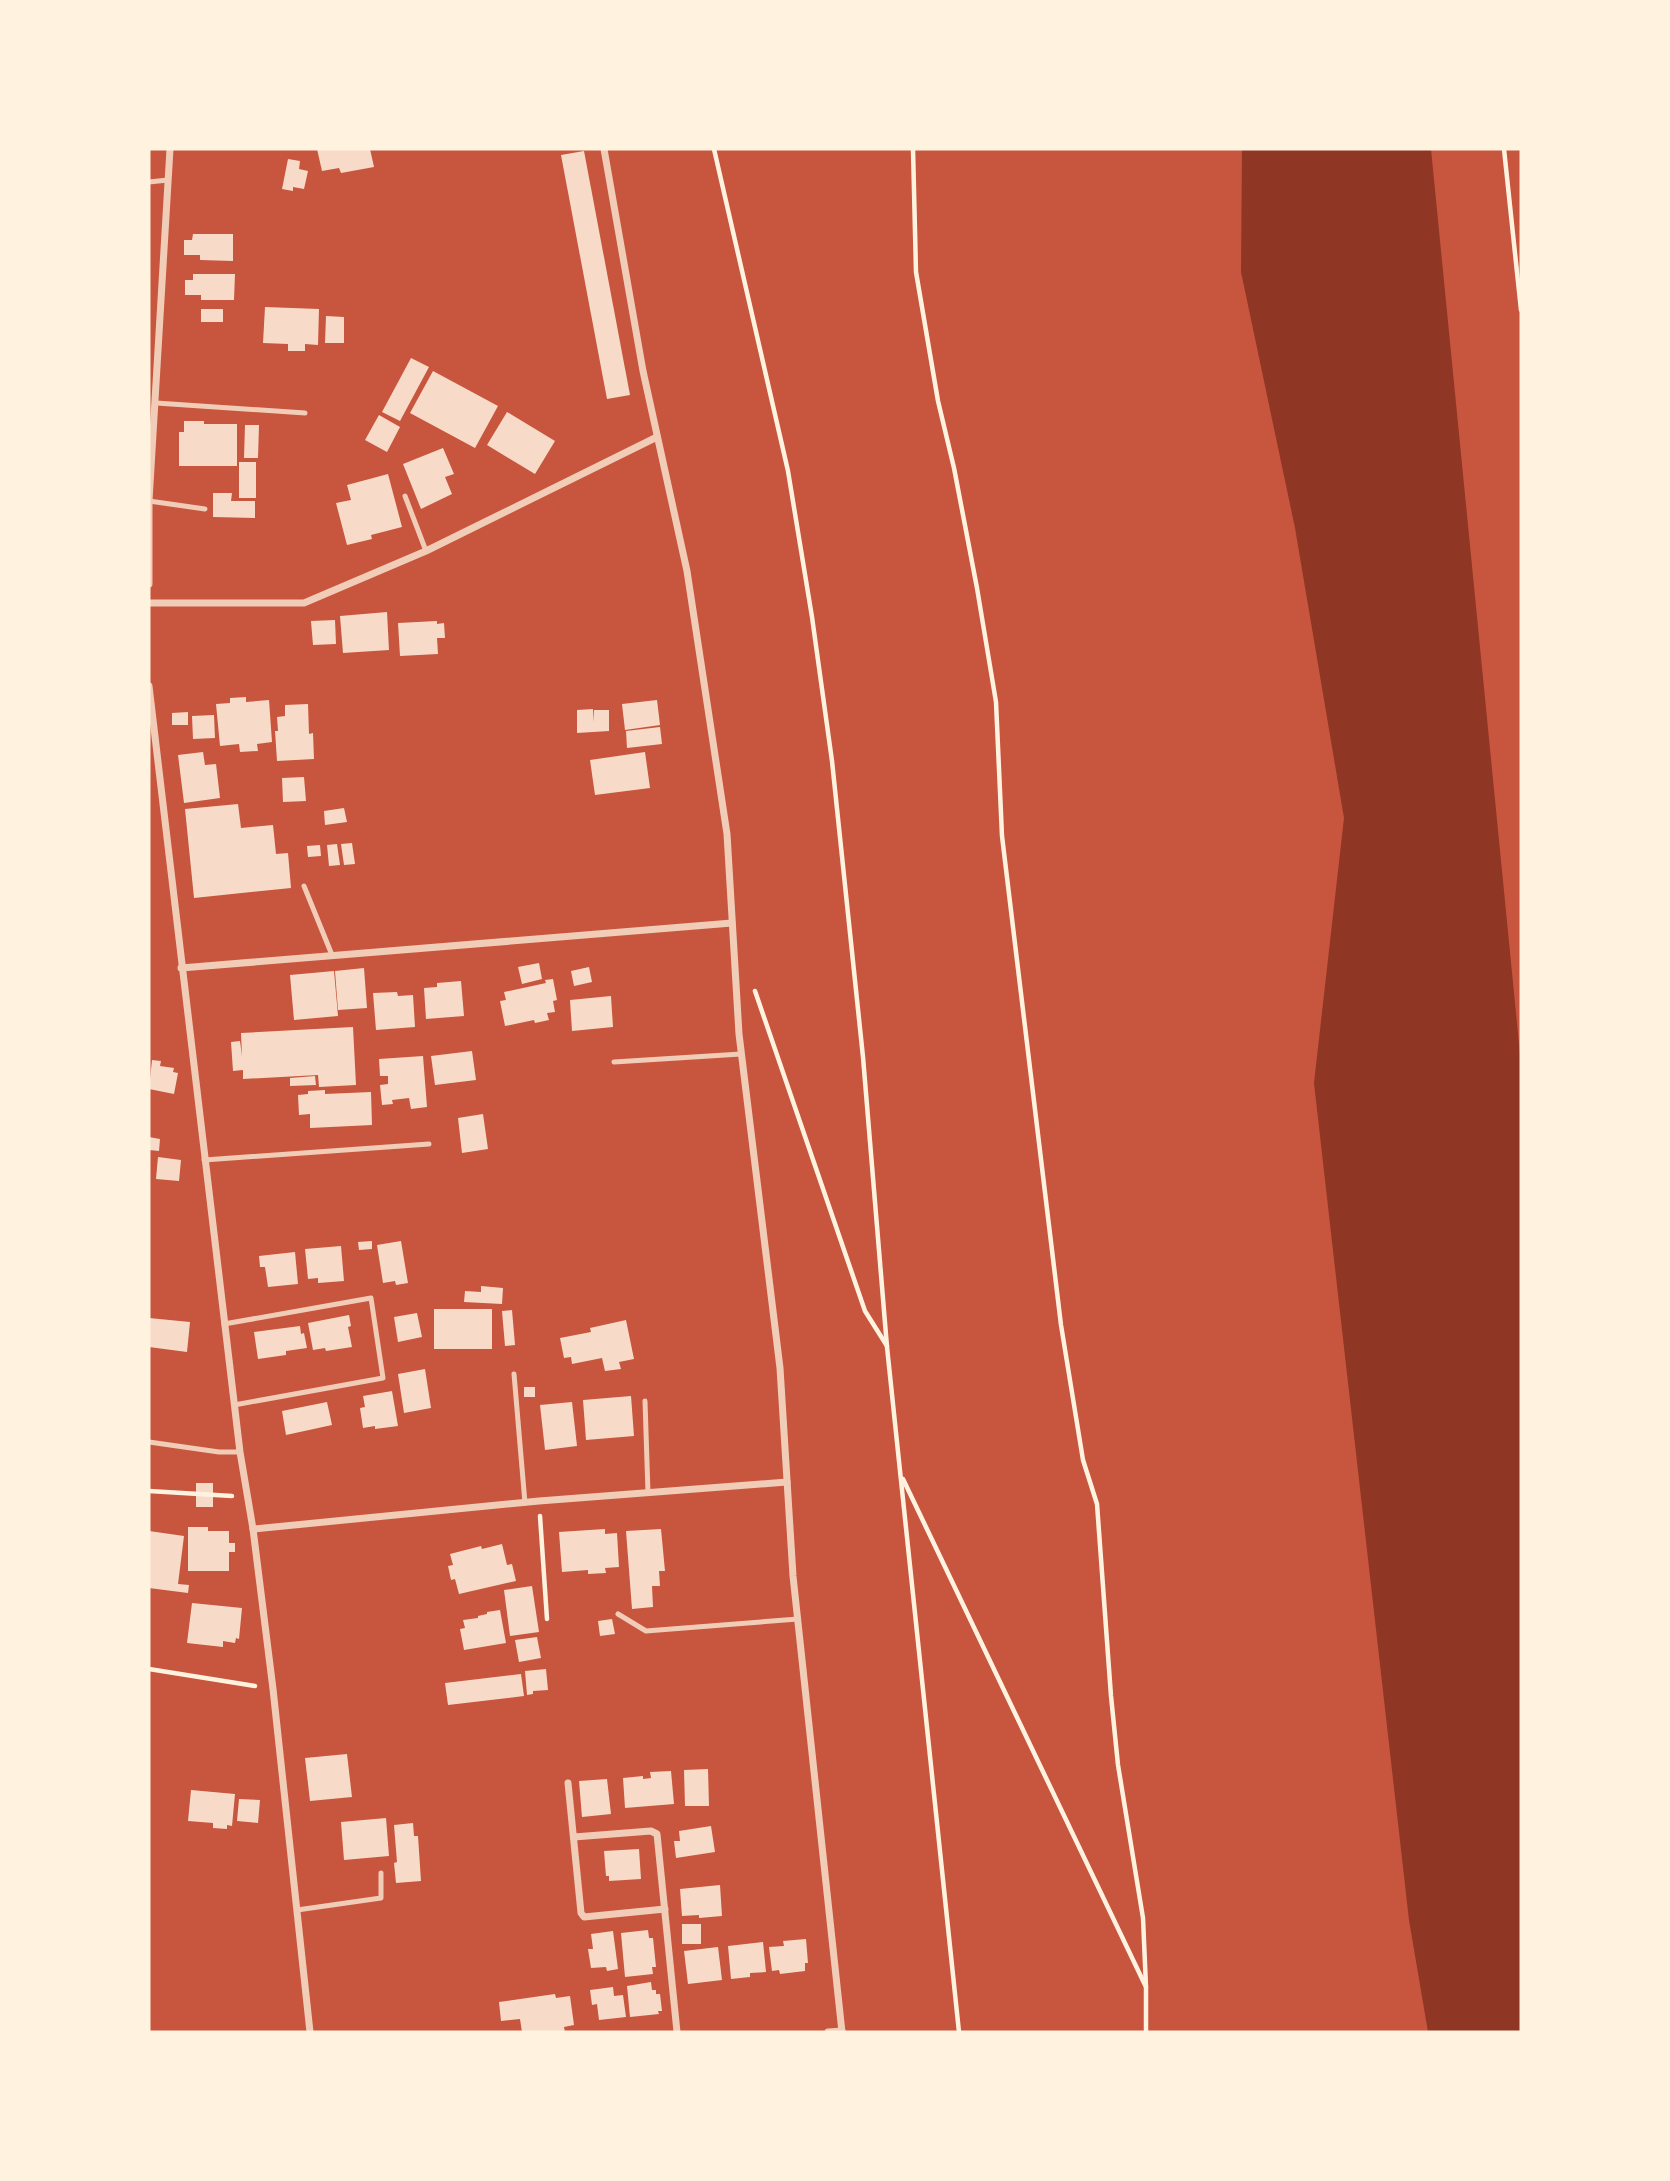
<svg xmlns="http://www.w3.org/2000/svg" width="1670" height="2181" font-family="'Crimson Pro',serif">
  <rect width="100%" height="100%" fill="#c8553d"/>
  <polygon fill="#8f3625" points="1242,149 1431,149 1521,1064 1521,2032 1428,2032 1409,1920 1314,1083 1344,818 1295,528 1241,272"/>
  <g fill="#f7dbc8">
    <polygon points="317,149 370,149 374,167 341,173 339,168 322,171"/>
    <polygon points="584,151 630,395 607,399 561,155"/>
    <polygon points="288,159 300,161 299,169 308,171 304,189 293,187 293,191 282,189"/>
    <polygon points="193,234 233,234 233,261 200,260 200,255 184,255 184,240 192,240"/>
    <polygon points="193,274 235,274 234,300 201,300 201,295 185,295 185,280 193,280"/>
    <polygon points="265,307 319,309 318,345 305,344 305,351 288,351 288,344 263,343"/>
    <rect x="201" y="309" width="22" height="13"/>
    <polygon points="326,316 344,317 344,343 325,343"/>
    <polygon points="411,358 429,367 400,421 382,412"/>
    <polygon points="433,371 498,406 475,448 410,413"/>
    <polygon points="507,412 555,441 535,474 487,445"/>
    <polygon points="379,415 400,427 387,452 365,440"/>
    <polygon points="184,421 204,421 204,424 237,424 237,466 179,466 179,432 184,432"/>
    <polygon points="245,425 259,425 258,458 244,458"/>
    <polygon points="443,448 454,474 445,477 452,494 421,509 403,464"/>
    <rect x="239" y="462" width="17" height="36"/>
    <polygon points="388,474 402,527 371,535 372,539 347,545 336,503 351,500 347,485"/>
    <polygon points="213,493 232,493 231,501 255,501 255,518 213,517"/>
    <polygon points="387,612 389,650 343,653 340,616"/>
    <polygon points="335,620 336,644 313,645 311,621"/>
    <polygon points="437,621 437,624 444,623 445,638 437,638 438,654 400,656 398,623"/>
    <polygon points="246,697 246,702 269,700 272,742 257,744 258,751 240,752 239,744 220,746 216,704 230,703 230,698"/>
    <polygon points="657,700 660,725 625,730 622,704"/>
    <polygon points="308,704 309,734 313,733 314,759 277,761 275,731 278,731 277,717 285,716 285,705"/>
    <polygon points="593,709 593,722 594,710 609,710 609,731 577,733 577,710"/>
    <polygon points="188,712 188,725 172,725 172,713"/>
    <polygon points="214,715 215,738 193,739 192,716"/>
    <polygon points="660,727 662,744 627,748 626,731"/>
    <polygon points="203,752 205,765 216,764 220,798 184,803 178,755"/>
    <polygon points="645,752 650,788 595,795 590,760"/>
    <polygon points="304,777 306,801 283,802 282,778"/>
    <polygon points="238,804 241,828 273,825 276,854 288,853 291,888 194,898 185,809"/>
    <polygon points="344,808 347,822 325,825 324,811"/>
    <polygon points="352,843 355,864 344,865 341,844"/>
    <polygon points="337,844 340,865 329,866 327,845"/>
    <polygon points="320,845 321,856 308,857 307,846"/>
    <polygon points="539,963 542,979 522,984 518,967"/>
    <polygon points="589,967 592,982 574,986 571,971"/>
    <polygon points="364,968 367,1008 338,1010 335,971"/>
    <polygon points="334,971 338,1016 294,1020 290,975"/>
    <polygon points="553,979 557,1000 553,1001 555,1012 547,1013 549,1020 535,1023 534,1020 505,1026 500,1001 506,1000 504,992 546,983 545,980"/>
    <polygon points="461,981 464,1016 426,1019 424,988 437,987 437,983"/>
    <polygon points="397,992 398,996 413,995 415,1027 376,1030 373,993"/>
    <polygon points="611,996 613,1027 572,1031 570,1000"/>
    <polygon points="353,1027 356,1085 319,1087 318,1075 243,1079 243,1070 233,1071 231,1042 240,1041 242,1056 241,1033"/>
    <polygon points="472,1051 476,1080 435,1085 431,1056"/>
    <polygon points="423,1056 427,1107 411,1109 409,1098 392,1100 393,1104 382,1105 380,1085 388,1084 388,1076 380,1076 379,1059"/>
    <polygon points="152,1060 161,1061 160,1066 174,1068 173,1072 178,1073 174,1094 149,1089"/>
    <polygon points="315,1076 316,1085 290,1086 290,1078"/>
    <polygon points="325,1090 325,1094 371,1092 372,1125 310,1128 310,1114 299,1115 298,1095 308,1094 308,1091"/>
    <polygon points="483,1114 488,1149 462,1153 458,1118"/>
    <polygon points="149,1137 160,1139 159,1151 149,1150"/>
    <polygon points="158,1157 181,1160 179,1181 156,1179"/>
    <polygon points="372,1241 372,1249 359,1250 358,1242"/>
    <polygon points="401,1241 408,1283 396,1285 395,1281 383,1283 377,1245"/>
    <polygon points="341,1246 344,1281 318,1283 318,1278 308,1279 305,1249"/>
    <polygon points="295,1252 298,1284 268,1287 265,1267 260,1267 259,1256"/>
    <polygon points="481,1286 503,1288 502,1304 464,1302 465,1291 481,1292"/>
    <rect x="434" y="1309" width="58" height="40"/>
    <polygon points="512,1310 515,1345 505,1346 502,1311"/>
    <polygon points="417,1313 422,1337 398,1342 394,1317"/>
    <polygon points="349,1315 351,1326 348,1327 352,1347 326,1351 325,1348 313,1350 308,1323"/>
    <polygon points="149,1318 190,1322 187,1352 149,1347"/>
    <polygon points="626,1320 634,1359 619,1362 621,1369 605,1371 602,1358 572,1364 571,1357 564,1358 560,1338 591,1332 590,1328"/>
    <polygon points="300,1326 301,1334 304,1333 307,1348 286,1351 286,1355 258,1359 254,1332"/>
    <polygon points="425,1369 431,1408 404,1413 398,1374"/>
    <rect x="524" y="1387" width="11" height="10"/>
    <polygon points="392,1391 398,1426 375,1429 375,1426 363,1428 360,1408 365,1407 363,1396"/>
    <polygon points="631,1396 634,1436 586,1440 583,1400"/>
    <polygon points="327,1402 332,1425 286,1435 282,1411"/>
    <polygon points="572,1402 577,1446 545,1450 540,1405"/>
    <rect x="196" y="1483" width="17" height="24"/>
    <polygon points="188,1527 208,1527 208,1531 229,1531 229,1543 235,1543 235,1552 229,1552 229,1571 188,1571"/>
    <polygon points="605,1529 605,1534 617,1533 619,1567 605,1568 606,1573 588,1574 588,1570 562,1572 559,1532"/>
    <polygon points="661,1529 665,1571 659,1571 660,1586 652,1586 653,1607 632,1609 626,1531"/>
    <polygon points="149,1531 184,1536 178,1584 189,1585 188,1593 149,1588"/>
    <polygon points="502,1544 507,1565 512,1564 516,1581 459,1594 455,1579 451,1580 448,1566 453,1565 450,1554 481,1546 482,1549"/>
    <polygon points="532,1586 539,1632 510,1636 504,1590"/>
    <polygon points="192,1603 242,1608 239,1639 236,1638 235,1643 223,1641 223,1647 187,1643"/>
    <polygon points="500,1610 506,1643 464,1650 460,1629 465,1628 463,1620 478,1618 478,1616 487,1614 487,1612"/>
    <polygon points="612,1619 615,1634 600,1636 598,1621"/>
    <polygon points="537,1637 541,1658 519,1662 515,1640"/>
    <polygon points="546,1669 548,1690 533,1691 533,1694 527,1695 525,1671"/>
    <polygon points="521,1674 524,1696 448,1705 445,1683"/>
    <polygon points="347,1754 352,1797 310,1801 305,1758"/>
    <polygon points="708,1769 709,1806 685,1806 684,1770"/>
    <polygon points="671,1771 674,1804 625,1808 623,1778 643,1776 643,1779 651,1778 650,1772"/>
    <polygon points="607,1779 611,1814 582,1817 579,1781"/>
    <polygon points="191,1790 235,1794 232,1826 227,1825 227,1829 213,1828 213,1823 188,1821"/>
    <polygon points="239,1799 260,1800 258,1823 237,1821"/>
    <polygon points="386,1818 389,1856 344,1860 341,1822"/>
    <polygon points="413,1823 414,1836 418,1836 421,1881 396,1883 394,1863 397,1862 394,1825"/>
    <polygon points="711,1826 715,1852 676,1858 674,1841 680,1841 679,1831"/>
    <polygon points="639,1849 641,1879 609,1881 609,1876 606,1876 604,1851"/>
    <polygon points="720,1885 722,1916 699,1918 699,1915 682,1916 680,1889"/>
    <rect x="682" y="1924" width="19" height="20"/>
    <polygon points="648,1930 649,1938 653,1938 656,1967 652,1967 653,1974 625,1977 621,1933"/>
    <polygon points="613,1931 618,1969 607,1971 606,1967 591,1968 588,1949 593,1949 591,1934"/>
    <polygon points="806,1939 808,1963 805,1963 805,1971 780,1974 779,1970 772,1971 769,1947 784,1946 783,1941"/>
    <polygon points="763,1942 766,1972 750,1973 750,1977 731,1979 728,1946"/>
    <polygon points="718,1947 722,1980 688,1984 684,1951"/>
    <polygon points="651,1982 652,1990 656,1990 656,1994 660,1994 662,2011 658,2011 659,2014 630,2017 627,1986"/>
    <polygon points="613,1987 614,1996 623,1995 626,2017 599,2020 597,2004 592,2005 590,1990"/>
    <polygon points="555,1994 556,1998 570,1996 574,2025 564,2027 565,2032 522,2032 520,2019 501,2021 499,2002"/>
  </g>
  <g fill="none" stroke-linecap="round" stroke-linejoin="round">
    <g stroke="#fff3e0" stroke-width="4.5">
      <polyline points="714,149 788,471 812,617 832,761 863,1057 887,1347 959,2032"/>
      <polyline points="913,149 916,272 938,401 954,468 977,588 996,702 1002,836 1061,1325 1083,1460 1097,1504 1111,1696 1118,1765 1143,1918 1146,1987"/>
      <polyline points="1504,149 1521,310"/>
      <polyline points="755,991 865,1311 887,1346"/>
      <polyline points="903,1479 1146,1987 1146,2032"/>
      <polyline points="149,1491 232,1496"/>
      <polyline points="540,1516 547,1619"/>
      <polyline points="149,1669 255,1686"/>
    </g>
    <g stroke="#f1ccb7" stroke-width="5">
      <polyline points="149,182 168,180"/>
      <polyline points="156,403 305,413"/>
      <polyline points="405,496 426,551"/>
      <polyline points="149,501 205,509"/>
      <polyline points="304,886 332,955"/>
      <polyline points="614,1062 741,1054"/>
      <polyline points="204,1160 429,1144"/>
      <polyline points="224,1324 371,1298 383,1378 234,1405"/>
      <polyline points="514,1374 525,1503"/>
      <polyline points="645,1401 648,1493"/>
      <polyline points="149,1442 219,1452 240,1452"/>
      <polyline points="618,1614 646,1631 798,1619"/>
      <polyline points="297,1910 381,1898 381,1873"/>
    </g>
    <g stroke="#f1ccb7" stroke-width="7">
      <polyline points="604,149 643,371 687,571 727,834 739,1034 780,1368 793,1576 842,2032"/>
      <polyline points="149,584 149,501 170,149"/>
      <polyline points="149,603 304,603 426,551 657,437"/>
      <polyline points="149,686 240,1452 253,1529 273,1689 310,2032"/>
      <polyline points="181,968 732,923"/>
      <polyline points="253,1529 539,1501 787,1482"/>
      <polyline points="568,1783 581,1913 584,1917 665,1909"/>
      <polyline points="574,1837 651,1831 657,1834 677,2032"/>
      <polyline points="828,2032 842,2031"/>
    </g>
  </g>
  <rect width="1670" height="2181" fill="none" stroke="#fff3e0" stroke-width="301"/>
</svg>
